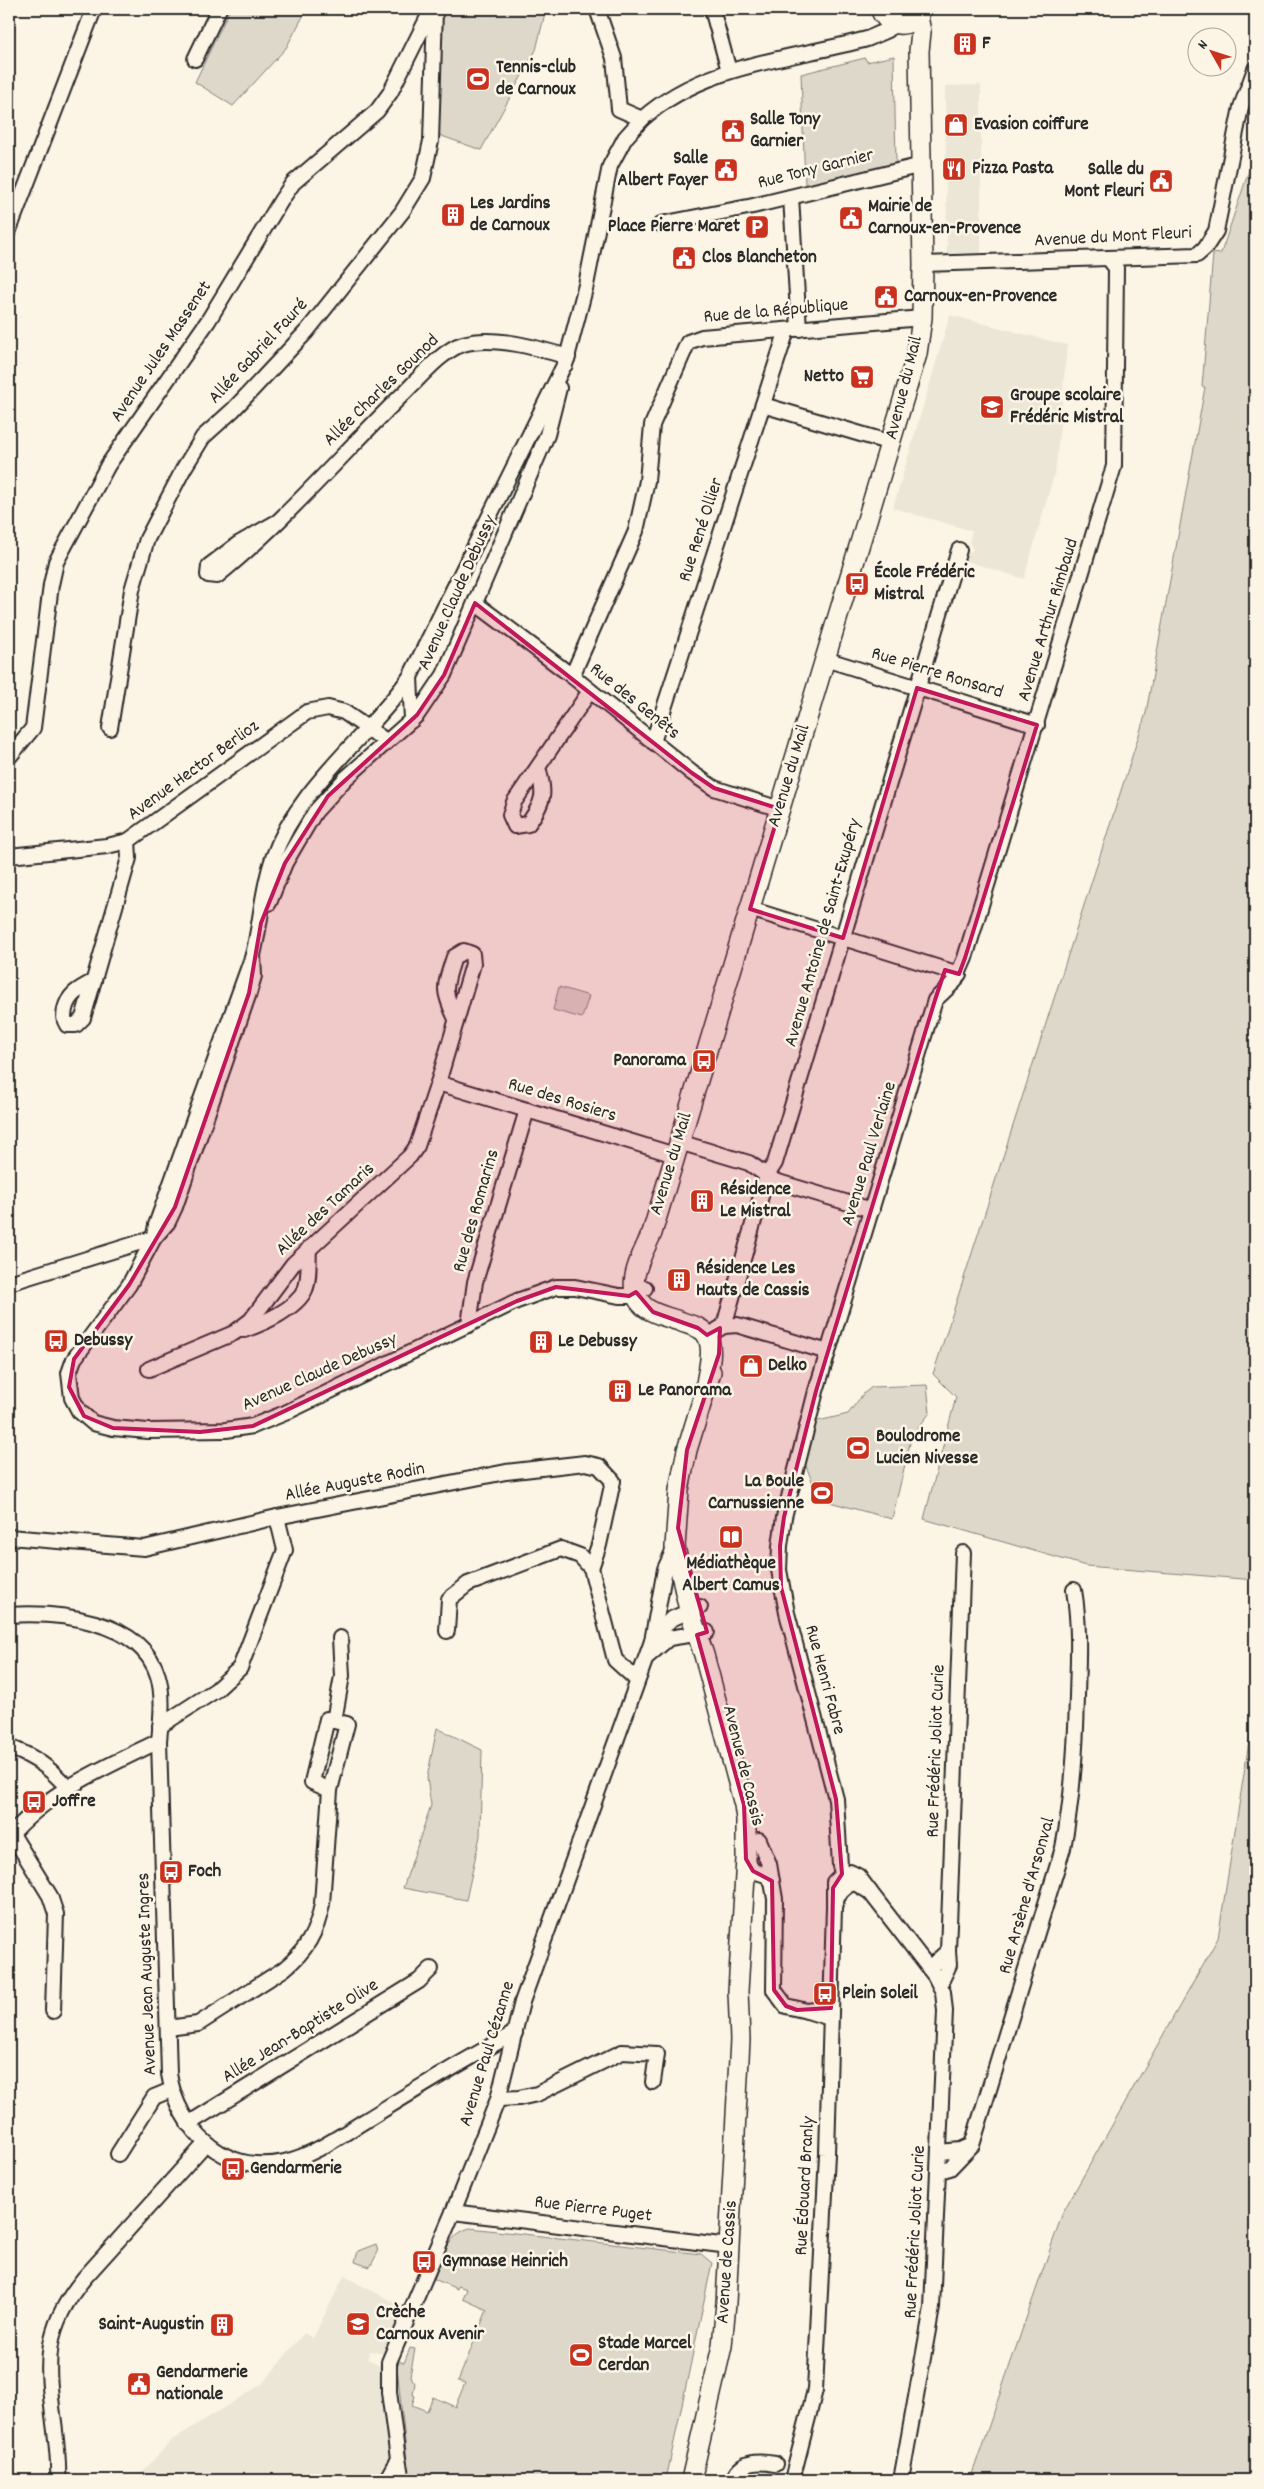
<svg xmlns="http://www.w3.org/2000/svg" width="1264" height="2489" font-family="Dekko,sans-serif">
  <rect width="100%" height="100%" fill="#fcf5e5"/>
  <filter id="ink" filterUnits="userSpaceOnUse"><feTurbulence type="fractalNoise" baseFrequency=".02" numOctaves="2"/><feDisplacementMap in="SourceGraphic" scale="10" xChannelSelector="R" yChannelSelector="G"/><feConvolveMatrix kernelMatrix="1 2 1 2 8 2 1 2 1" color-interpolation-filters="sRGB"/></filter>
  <g filter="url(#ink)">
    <g fill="#ece6d7">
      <polygon points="981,85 981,256 947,255 945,86"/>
      <polygon points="950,315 1067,345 1056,468 1024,579 963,560 964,555 973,550 969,542 972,531 893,508"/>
      <polygon points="344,2276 403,2307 384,2354 370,2351 367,2359 397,2372 409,2480 135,2480 172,2440 262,2384 304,2333 313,2338"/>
    </g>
    <g fill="#ded8ca" stroke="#84827a">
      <polygon points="230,9 307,9 286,48 233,106 195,82"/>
      <polygon points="444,9 546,9 536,50 481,150 436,134 437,64"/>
      <polygon points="894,56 896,165 805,185 801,74 865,58 867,62"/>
      <polygon points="1255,153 1255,1580 1086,1566 924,1519 956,1397 933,1374 1146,713 1205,387 1202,387 1213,254 1221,253"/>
      <polygon points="559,987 589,996 582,1018 553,1010"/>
      <polygon points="927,1385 930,1413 912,1435 892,1519 826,1501 812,1501 814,1486 804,1461 814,1422 848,1414 863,1394 872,1387"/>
      <polygon points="1255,1704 1255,2480 970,2480 1063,2212 1218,1938"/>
      <polygon points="437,1728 482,1750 480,1836 466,1900 403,1888 431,1805 427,1778"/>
      <path d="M 470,2228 L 701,2254 L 712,2263 L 666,2480 L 409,2480 L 397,2367 L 399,2361 L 404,2363 L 410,2348 L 415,2349 L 410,2376 L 415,2383 L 413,2395 L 415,2396 L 412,2405 L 427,2411 L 433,2397 L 455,2407 L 465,2383 L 458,2381 L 487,2310 L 463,2299 L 467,2289 L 458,2286 L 457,2289 L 434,2279 C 442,2259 447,2234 470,2228 Z"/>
      <polygon points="376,2244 378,2252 370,2267 355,2262 358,2251"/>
    </g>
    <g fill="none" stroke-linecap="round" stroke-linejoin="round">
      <polyline stroke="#7d7b74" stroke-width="3" points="1234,2475 1242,2480"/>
      <defs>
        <g id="street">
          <path d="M 597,9 L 614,58 L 619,109 L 642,119 C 705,63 789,60 867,39 L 888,30 L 894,23"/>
          <polyline points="712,9 729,71"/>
          <polyline points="195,59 219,9"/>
          <polyline points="791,197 799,329"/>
          <polyline points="661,224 753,206 922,165"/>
          <polyline points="9,230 94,9"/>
          <polyline points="923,264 1197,255 1205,248 1216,231 1241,107 1255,69"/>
          <polyline points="565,365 586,285 610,166 625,138 642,119"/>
          <polyline points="763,405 891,443"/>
          <path d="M 275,523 L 238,544 L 209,566 L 208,575 L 217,576 C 284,522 341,455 402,395 C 418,380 442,350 463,344 C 493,335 538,348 568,357"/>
          <polyline points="475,603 572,676 692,773 714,788 780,809"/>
          <polyline points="825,659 1037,725"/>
          <polyline points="572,676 636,531 647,481 652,425 688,342 702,337 922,318"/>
          <polyline points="410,677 412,720"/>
          <polyline points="110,728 132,590 147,539 184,468 203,437 233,410 307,331 402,212 423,178 431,141 435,10"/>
          <polyline points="653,742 787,330"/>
          <polyline points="9,757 33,728 51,585 56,562 108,465 208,321 282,199 293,183 377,111 390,93 432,9"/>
          <path d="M 538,767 C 545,795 545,800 528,824 L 515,826 L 510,815 L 514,802 L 590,691"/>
          <polyline points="9,856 107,846 128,841 307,712 328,708 344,712 386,741"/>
          <polyline points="269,903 285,863 315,812 346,778 417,715 444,675 547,435 559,388"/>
          <polyline points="750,909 959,974"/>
          <polyline points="253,955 254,976 249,993 175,1207 168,1222 154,1238 129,1285 74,1359 69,1373 72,1398 79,1411 93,1423 113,1428 148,1431 226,1430 253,1426 285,1413 517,1301 556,1287 575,1287 619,1296 629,1296 645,1288"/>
          <path d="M 94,981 C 80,989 69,993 65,1009 C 64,1016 63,1019 67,1025 L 76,1025 L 83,1018 L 129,858 L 128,841"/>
          <polyline points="438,1083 675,1155"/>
          <polyline points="679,1142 749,1163 775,1181 872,1210"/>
          <path d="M 154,1235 L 156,1225 L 253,955 C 261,923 262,889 273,858 C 299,785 367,739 410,677 L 568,357"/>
          <polyline points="9,1283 154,1238"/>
          <polyline points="469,1325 475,1282 527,1110"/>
          <polyline points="724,1326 767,1175 775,1163 959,550"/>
          <path d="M 244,1330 C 262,1324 296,1309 305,1290 C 310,1279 308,1261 309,1248"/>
          <polyline points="717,1330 724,1326 737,1325 828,1352 816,1391 784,1517 780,1546 779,1570 787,1613 836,1799 840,1866 847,1885"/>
          <polyline points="828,1352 935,1000 955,981 965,958 1114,466 1116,268 1109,259"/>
          <path d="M 149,1369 L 234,1333 L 251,1320 L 293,1264 L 410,1156 L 417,1146 L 438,1083 L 473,964 L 472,954 L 464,951 L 454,957 C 444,988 442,989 456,1019"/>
          <polyline points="9,1537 144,1548 277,1517 506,1472 585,1463 599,1466 613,1481 599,1545 591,1568"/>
          <path d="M 9,1615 C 57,1612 141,1619 158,1676 C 164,1696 161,1720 159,1741 L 169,2074 C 178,2130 224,2175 284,2162 C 315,2155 341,2135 368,2119 C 417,2089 465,2059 515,2033"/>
          <polyline points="447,1631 449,1599 468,1584 561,1549 580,1556 591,1568 615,1660 637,1680"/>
          <polyline points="652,1641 671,1619 700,1607"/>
          <polyline points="648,1656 669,1638 707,1632"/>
          <polyline points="160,1726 216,1690 240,1668 285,1550 277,1517"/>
          <path d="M 9,1747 C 35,1757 49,1767 68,1788"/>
          <polyline points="330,1790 312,1782 327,1719 334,1721"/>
          <polyline points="12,1834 50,1896 56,1914 53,2011"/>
          <path d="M 9,1837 C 48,1791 106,1767 159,1741"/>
          <polyline points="759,1840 769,1864 775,1899 774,1990 786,2006 807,2011"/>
          <polyline points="746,1859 753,1871 766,1875 772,1881"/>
          <path d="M 850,1872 L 858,1876 L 870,1892 L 855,1883 C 842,1885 837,1896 834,1907 L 834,1882 L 842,1874 Z"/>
          <polyline points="870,1892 935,1976 943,1992 945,2011 932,2308 901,2480"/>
          <polyline points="948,1951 963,1553"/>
          <polyline points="929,1968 948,1951 949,1965 940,1984"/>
          <polyline points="830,2018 807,2011 831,2008"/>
          <path d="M 168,2028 L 198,2024 L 284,1969 C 306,1951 317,1932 322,1904 L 330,1790 L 347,1724 L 334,1721 L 342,1676 L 340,1638"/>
          <polyline points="498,2099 519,2098 537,2094 622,2052 657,2054 653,2082"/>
          <polyline points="188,2124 419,1981 431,1969"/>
          <path d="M 972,2145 L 1063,1848 C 1073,1798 1076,1747 1077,1696 C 1078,1659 1080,1626 1074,1590"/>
          <polyline points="118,2154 154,2097 171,2090"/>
          <polyline points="939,2171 950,2168 972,2145 961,2150 939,2152"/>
          <polyline points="453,2212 729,2246"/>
          <polyline points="398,2459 402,2480"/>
          <path d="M 58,2480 C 59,2464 57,2447 55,2431 C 47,2366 40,2331 85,2277 L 205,2144"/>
          <polyline points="386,2480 398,2459 389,2392 389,2362 453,2212 498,2099 522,2002 652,1641 665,1569 675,1547"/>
          <path d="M 733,2480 C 740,2461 757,2461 775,2464"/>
          <polyline points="792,2480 815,2390 827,2154 834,1907"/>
        </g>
        <g id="secondary">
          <path d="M 880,9 C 886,23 899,28 913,21 L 922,9"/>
          <path d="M 706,1384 C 708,1369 715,1348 706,1334 C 701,1327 690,1325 682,1322 C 671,1318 656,1315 646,1308 C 621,1289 642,1255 652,1233 L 917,354 L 922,318 L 923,264 L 919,51 L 921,32 L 918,16"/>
          <polyline points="691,2480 722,2346 726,2303 740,2040 738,1991 746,1859 746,1819 744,1805 704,1655 689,1610 675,1547 679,1490 687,1450 711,1372"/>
        </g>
      </defs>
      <use href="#street" stroke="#2b2b2b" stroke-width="18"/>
      <use href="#secondary" stroke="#2b2b2b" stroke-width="22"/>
      <use href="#street" stroke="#fcf5e5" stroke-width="14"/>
      <use href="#secondary" stroke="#fcf5e5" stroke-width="19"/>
    </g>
  </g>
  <path fill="#c2185b" fill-opacity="0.2" stroke="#c2185b" stroke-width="4" stroke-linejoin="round" d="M 475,603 L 692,773 L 714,788 L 780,809 L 750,909 L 843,938 L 917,688 L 1037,725 L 965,958 L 959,974 L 945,970 L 935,1000 L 816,1391 L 784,1517 L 780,1546 L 781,1587 L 836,1799 L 842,1874 L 833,1888 L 831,2008 L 797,2010 L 786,2006 L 774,1990 L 772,1881 L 753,1871 L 746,1859 L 744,1805 L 697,1635 L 707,1632 L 678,1528 L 687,1450 L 719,1354 L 720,1328 L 707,1335 L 698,1328 L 653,1312 L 636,1292 L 629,1296 L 556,1287 L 517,1301 L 253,1426 L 200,1432 L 113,1428 L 84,1416 L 69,1387 L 74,1359 L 129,1285 L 175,1207 L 249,993 L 261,923 L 285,863 L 328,796 L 417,715 L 444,675 Z"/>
  <defs>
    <symbol id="building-square" viewBox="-11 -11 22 22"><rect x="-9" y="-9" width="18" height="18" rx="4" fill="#c8321e" stroke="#fcf5e5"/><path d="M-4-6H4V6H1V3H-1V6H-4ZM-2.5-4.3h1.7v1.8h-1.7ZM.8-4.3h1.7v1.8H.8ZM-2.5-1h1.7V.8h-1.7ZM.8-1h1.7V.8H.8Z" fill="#fff"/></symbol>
    <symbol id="stadium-square" viewBox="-11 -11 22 22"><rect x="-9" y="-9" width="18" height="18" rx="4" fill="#c8321e" stroke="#fcf5e5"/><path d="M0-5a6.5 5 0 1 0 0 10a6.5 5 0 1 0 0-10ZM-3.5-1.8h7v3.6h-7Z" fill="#fff"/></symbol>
    <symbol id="shop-square" viewBox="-11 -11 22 22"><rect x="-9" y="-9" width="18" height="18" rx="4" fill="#c8321e" stroke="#fcf5e5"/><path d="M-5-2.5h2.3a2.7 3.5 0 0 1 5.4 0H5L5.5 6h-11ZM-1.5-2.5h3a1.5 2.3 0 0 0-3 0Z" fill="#fff"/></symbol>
    <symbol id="civic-square" viewBox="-11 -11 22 22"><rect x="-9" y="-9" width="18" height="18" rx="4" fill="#c8321e" stroke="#fcf5e5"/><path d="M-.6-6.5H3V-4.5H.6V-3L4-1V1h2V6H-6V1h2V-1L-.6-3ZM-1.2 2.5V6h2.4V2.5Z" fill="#fff"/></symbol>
    <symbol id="restaurant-square" viewBox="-11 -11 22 22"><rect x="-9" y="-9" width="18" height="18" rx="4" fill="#c8321e" stroke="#fcf5e5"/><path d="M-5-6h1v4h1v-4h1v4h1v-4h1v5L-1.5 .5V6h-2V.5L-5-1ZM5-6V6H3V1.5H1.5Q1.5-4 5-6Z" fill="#fff"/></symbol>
    <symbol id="parking-square" viewBox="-11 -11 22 22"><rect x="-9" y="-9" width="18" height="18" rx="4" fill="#c8321e" stroke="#fcf5e5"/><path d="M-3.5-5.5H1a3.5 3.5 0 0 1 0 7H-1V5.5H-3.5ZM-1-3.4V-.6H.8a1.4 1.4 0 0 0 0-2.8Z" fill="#fff"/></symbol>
    <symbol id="supermarket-square" viewBox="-11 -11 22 22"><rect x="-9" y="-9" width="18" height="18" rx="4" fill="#c8321e" stroke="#fcf5e5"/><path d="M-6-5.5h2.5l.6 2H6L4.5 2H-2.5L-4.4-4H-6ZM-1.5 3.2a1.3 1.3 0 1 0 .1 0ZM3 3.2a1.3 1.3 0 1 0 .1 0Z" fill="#fff"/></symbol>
    <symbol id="school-square" viewBox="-11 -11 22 22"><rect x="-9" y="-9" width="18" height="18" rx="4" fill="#c8321e" stroke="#fcf5e5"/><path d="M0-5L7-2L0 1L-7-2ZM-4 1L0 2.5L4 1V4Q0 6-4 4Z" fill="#fff"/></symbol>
    <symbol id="bus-square" viewBox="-11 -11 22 22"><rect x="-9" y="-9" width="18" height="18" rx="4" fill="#c8321e" stroke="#fcf5e5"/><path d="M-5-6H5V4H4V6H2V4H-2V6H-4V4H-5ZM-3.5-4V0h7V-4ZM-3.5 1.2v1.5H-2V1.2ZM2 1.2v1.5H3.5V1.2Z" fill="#fff"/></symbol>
    <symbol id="library-square" viewBox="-11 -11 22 22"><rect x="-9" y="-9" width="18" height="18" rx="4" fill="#c8321e" stroke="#fcf5e5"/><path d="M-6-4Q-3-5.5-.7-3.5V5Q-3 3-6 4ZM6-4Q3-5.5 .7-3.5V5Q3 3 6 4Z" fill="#fff"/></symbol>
  </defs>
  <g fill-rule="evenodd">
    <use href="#building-square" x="951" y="30" width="28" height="28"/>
    <use href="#stadium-square" x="464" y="65" width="28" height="28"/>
    <use href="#shop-square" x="942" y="111" width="28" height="28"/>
    <use href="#civic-square" x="719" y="117" width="28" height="28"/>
    <use href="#restaurant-square" x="940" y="155" width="28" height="28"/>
    <use href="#civic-square" x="712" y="156" width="28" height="28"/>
    <use href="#civic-square" x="1147" y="167" width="28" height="28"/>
    <use href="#building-square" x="439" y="201" width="28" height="28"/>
    <use href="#civic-square" x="837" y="204" width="28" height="28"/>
    <use href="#parking-square" x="743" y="213" width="28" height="28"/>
    <use href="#civic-square" x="670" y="244" width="28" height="28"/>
    <use href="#civic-square" x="872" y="283" width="28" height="28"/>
    <use href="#supermarket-square" x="848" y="363" width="28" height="28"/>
    <use href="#school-square" x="978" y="393" width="28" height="28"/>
    <use href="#bus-square" x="843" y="570" width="28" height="28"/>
    <use href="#bus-square" x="690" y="1047" width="28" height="28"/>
    <use href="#building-square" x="688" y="1187" width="28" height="28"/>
    <use href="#building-square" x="665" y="1266" width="28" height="28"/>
    <use href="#bus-square" x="42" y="1327" width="28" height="28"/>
    <use href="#building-square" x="527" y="1328" width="28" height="28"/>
    <use href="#shop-square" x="737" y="1352" width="28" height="28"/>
    <use href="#building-square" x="606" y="1377" width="28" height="28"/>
    <use href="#stadium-square" x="844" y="1434" width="28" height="28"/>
    <use href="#stadium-square" x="808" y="1479" width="28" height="28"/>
    <use href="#library-square" x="717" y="1523" width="28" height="28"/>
    <use href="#bus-square" x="20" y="1788" width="28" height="28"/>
    <use href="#bus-square" x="157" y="1858" width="28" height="28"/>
    <use href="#bus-square" x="811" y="1980" width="28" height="28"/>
    <use href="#bus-square" x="219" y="2155" width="28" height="28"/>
    <use href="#bus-square" x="410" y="2248" width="28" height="28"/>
    <use href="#school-square" x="344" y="2310" width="28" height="28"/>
    <use href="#building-square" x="208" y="2311" width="28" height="28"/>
    <use href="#stadium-square" x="567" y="2341" width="28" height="28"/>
    <use href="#civic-square" x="125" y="2370" width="28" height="28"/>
  </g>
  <g text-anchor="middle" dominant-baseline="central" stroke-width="5" stroke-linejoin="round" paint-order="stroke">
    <g font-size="19" font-weight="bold" fill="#2b2b2b" stroke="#fcf5e5" text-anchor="start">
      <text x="982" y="44">F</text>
      <text x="496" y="68">Tennis-club<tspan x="496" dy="22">de Carnoux</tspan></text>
      <text x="750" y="120">Salle Tony<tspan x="750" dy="22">Garnier</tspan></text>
      <text x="974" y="125">Evasion coiffure</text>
      <text x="708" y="159" text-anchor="end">Salle<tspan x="708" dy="22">Albert Fayer</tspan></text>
      <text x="972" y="169">Pizza Pasta</text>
      <text x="1144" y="170" text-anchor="end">Salle du<tspan x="1144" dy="22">Mont Fleuri</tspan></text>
      <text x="470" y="204">Les Jardins<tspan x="470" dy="22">de Carnoux</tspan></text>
      <text x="868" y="207">Mairie de<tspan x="868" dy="22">Carnoux-en-Provence</tspan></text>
      <text x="740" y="227" text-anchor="end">Place Pierre Maret</text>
      <text x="702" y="258">Clos Blancheton</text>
      <text x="904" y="297">Carnoux-en-Provence</text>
      <text x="844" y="377" text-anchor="end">Netto</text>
      <text x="1010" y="396">Groupe scolaire<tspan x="1010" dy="22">Frédéric Mistral</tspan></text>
      <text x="874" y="573">École Frédéric<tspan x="874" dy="22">Mistral</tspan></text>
      <text x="686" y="1061" text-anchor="end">Panorama</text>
      <text x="720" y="1190">Résidence<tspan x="720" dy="22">Le Mistral</tspan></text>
      <text x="696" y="1269">Résidence Les<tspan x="696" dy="22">Hauts de Cassis</tspan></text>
      <text x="74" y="1341">Debussy</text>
      <text x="558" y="1342">Le Debussy</text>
      <text x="768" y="1366">Delko</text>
      <text x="638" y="1391">Le Panorama</text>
      <text x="876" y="1437">Boulodrome<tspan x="876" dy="22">Lucien Nivesse</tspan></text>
      <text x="804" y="1482" text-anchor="end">La Boule<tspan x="804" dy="22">Carnussienne</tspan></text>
      <text x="731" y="1564" text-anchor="middle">Médiathèque<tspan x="731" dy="22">Albert Camus</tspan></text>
      <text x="52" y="1802">Joffre</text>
      <text x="188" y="1872">Foch</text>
      <text x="842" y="1994">Plein Soleil</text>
      <text x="250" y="2169">Gendarmerie</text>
      <text x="442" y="2262">Gymnase Heinrich</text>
      <text x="376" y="2313">Crèche<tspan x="376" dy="22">Carnoux Avenir</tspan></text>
      <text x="204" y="2325" text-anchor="end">Saint-Augustin</text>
      <text x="598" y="2344">Stade Marcel<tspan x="598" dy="22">Cerdan</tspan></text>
      <text x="156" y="2373">Gendarmerie<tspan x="156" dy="22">nationale</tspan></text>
    </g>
    <g font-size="19" fill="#2b2b2b" stroke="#fcf5e5">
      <text transform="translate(816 170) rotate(-14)">Rue Tony Garnier</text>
      <text transform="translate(1113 238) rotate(-3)">Avenue du Mont Fleuri</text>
      <text transform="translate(776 312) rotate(-5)">Rue de la République</text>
      <text transform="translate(162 352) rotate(-56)">Avenue Jules Massenet</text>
      <text transform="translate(259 352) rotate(-47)">Allée Gabriel Fauré</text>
      <text transform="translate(905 388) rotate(-76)">Avenue du Mail</text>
      <text transform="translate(382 391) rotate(-44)">Allée Charles Gounod</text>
      <text transform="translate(702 530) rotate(-72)">Rue René Ollier</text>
      <text transform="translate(458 593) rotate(-66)">Avenue Claude Debussy</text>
      <text transform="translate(1049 620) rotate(-73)">Avenue Arthur Rimbaud</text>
      <text transform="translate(937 674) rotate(17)">Rue Pierre Ronsard</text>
      <text transform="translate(634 702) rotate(39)">Rue des Genêts</text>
      <text transform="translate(194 771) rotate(-36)">Avenue Hector Berlioz</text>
      <text transform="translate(790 776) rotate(-73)">Avenue du Mail</text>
      <text transform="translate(824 933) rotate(-74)">Avenue Antoine de Saint-Exupéry</text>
      <text transform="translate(562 1101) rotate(17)">Rue des Rosiers</text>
      <text transform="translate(870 1154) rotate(-73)">Avenue Paul Verlaine</text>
      <text transform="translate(672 1164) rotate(-73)">Avenue du Mail</text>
      <text transform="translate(326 1210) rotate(-43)">Allée des Tamaris</text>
      <text transform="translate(477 1211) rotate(-74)">Rue des Romarins</text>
      <text transform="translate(320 1373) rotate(-24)">Avenue Claude Debussy</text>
      <text transform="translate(355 1483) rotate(-11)">Allée Auguste Rodin</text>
      <text transform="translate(824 1680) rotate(75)">Rue Henri Fabre</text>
      <text transform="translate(937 1751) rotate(-88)">Rue Frédéric Joliot Curie</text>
      <text transform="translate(742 1766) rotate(76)">Avenue de Cassis</text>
      <text transform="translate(1028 1896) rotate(-74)">Rue Arsène d'Arsonval</text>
      <text transform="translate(148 1974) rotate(-92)">Avenue Jean Auguste Ingres</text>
      <text transform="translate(301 2032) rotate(-32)">Allée Jean-Baptiste Olive</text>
      <text transform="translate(488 2054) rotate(-73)">Avenue Paul Cézanne</text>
      <text transform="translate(806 2186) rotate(-87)">Rue Édouard Branly</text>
      <text transform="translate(593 2210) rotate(7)">Rue Pierre Puget</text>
      <text transform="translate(916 2232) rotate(-87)">Rue Frédéric Joliot Curie</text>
      <text transform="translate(728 2262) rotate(-86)">Avenue de Cassis</text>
    </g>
  </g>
  <rect width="1264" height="2489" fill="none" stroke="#fcf5e5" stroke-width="30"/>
  <rect x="15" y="15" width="1234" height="2459" fill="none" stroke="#2b2b2b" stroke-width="2" filter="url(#ink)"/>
  <g transform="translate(1212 52) rotate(309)"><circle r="24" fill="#fcf5e5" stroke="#a8a49b"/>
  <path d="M0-4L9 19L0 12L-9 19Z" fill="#c8321e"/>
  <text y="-8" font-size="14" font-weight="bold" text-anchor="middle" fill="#2b2b2b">N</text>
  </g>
</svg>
